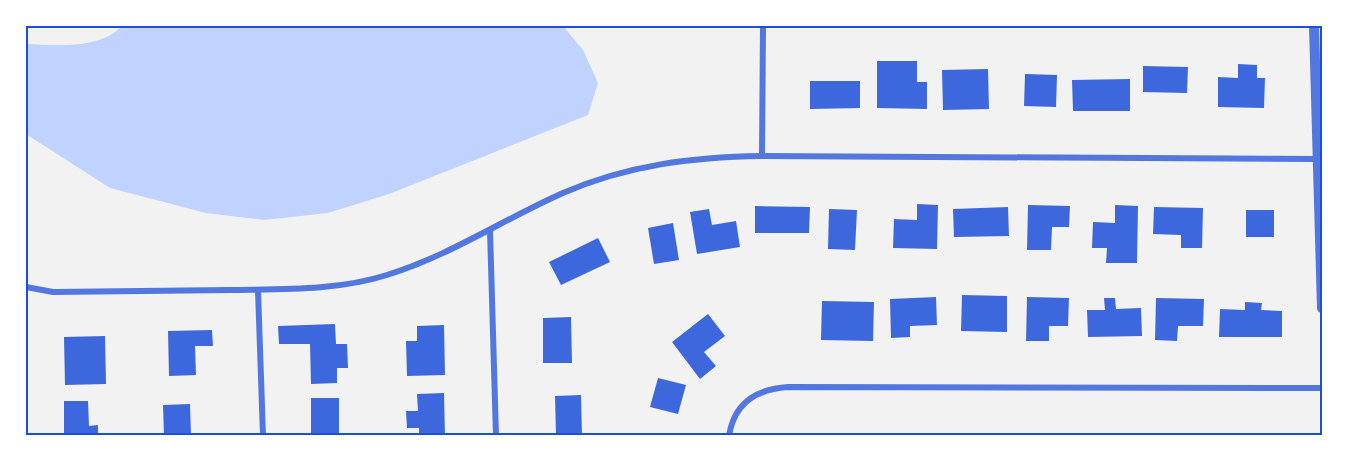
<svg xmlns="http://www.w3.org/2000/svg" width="1348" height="461" font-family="Roboto,sans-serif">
  <rect width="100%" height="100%" fill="#f2f2f2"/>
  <path fill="#bfd3fe" d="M 122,26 L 563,26 L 583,50 L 598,83 L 588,115 L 389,194 L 328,213 L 264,220 L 206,213 L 110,188 L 26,134 L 26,44 C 56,45 99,50 122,26 Z"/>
  <g fill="#3d67dc">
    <polygon points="877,61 917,61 917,82 927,82 927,109 877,108"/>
    <polygon points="1238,64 1257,65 1257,78 1265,78 1264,108 1218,107 1218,77 1238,78"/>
    <polygon points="1143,66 1188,67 1187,93 1143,92"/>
    <polygon points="988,69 989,109 943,110 942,70"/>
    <polygon points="1025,74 1057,75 1056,107 1024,106"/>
    <polygon points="1130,79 1130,111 1073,111 1072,80"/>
    <polygon points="810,81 860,81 860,108 810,109"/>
    <polygon points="917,204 938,205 937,249 893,248 894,219 917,220"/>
    <polygon points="1028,205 1070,206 1069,227 1052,227 1051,250 1027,250"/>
    <polygon points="1115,205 1138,206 1137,263 1106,263 1107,248 1092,248 1093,222 1115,223"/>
    <polygon points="755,206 810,207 809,233 755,233"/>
    <polygon points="1008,207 1009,236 954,237 953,209"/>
    <polygon points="1154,207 1203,208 1202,248 1181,248 1181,235 1153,234"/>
    <polygon points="709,209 712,225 736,221 740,247 697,254 690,212"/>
    <polygon points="829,209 857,210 855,250 828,249"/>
    <rect x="1246" y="210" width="28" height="27"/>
    <polygon points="673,223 679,260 654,264 648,228"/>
    <polygon points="598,238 610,262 561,285 549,262"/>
    <polygon points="962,295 1007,296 1007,332 961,331"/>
    <polygon points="936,297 937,325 910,326 910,337 891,338 890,299"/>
    <polygon points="1027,297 1069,298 1068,326 1049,326 1049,341 1026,341"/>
    <polygon points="1104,298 1115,298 1116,309 1141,308 1142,336 1088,337 1087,310 1105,310"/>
    <polygon points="1156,298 1204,299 1203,326 1178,326 1177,341 1155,340"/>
    <polygon points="822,301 874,302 873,341 821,340"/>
    <polygon points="1245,302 1262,303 1261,310 1282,311 1282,337 1219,337 1220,309 1245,310"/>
    <polygon points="708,314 725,336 704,352 716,366 700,379 672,342"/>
    <polygon points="571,317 572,363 543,363 543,318"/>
    <polygon points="335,324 336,344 347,344 348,368 337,368 337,383 311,384 310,344 279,344 278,326"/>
    <polygon points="444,325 445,375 407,376 406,341 417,341 417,326"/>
    <polygon points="212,330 213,346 195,346 196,375 169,376 168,331"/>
    <polygon points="105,336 106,384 65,385 64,337"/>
    <polygon points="658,378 686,385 678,414 650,407"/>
    <polygon points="444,393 445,436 419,436 419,428 407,428 406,411 418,411 417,394"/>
    <polygon points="581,395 582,436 556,436 555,396"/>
    <rect x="311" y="398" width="28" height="38"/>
    <polygon points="64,401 88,401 89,426 98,425 98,436 64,436"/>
    <polygon points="190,404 191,436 164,436 163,405"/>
  </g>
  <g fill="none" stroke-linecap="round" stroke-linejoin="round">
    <g stroke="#5277de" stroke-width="6">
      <polyline points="762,156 763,26"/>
      <polyline points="490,230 496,436"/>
      <path d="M 26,287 L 53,292 C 112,291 171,291 230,290 C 283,289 336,291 387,275 C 449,256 504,219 563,193 C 627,165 693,157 762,156 L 1318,159"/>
      <polyline points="258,290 263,436"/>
      <path d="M 729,436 C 734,403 757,389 788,387 L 1322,388"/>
    </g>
    <polyline stroke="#5277de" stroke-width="10" points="1314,26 1322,308"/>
  </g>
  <rect width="1348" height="461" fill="none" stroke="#ffffff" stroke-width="54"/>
  <rect x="27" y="27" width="1294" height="407" fill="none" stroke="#1d4ed8" stroke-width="2"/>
</svg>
